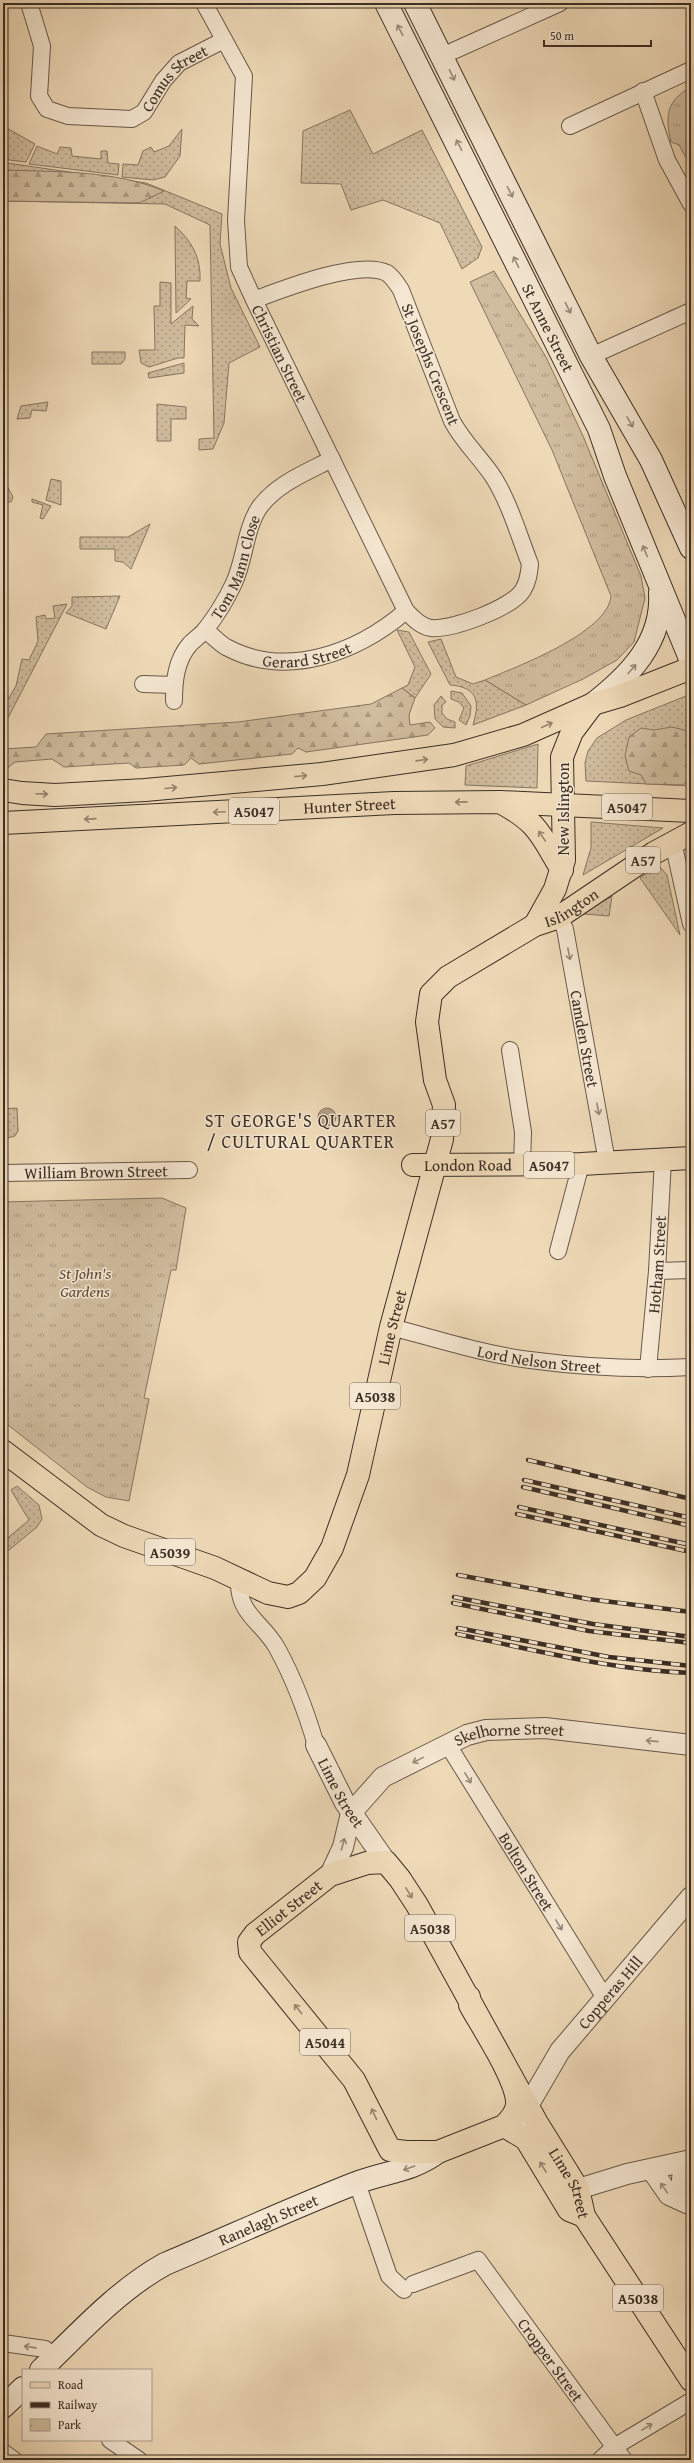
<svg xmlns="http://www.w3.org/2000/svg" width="694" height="2463" font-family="'Gentium Book Plus',serif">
  <defs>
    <pattern id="grass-dots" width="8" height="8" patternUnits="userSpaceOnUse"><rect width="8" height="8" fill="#d0bd9f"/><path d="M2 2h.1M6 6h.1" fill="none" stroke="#aa9a81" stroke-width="1.8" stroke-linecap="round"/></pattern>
    <pattern id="forest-firs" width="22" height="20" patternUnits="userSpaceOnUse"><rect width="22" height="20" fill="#d0bd9f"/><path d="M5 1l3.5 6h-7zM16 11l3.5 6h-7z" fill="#aa9a81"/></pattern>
    <pattern id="park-tufts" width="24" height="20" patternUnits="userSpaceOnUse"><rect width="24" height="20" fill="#d0bd9f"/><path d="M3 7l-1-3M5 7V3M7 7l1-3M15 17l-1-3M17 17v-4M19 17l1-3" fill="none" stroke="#aa9a81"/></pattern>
    <pattern id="water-waves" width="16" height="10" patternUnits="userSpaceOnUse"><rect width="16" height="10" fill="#b2a086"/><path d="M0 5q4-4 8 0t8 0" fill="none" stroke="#92836d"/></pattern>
  </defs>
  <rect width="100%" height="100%" fill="#efdab8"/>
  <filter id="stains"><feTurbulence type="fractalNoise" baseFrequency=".005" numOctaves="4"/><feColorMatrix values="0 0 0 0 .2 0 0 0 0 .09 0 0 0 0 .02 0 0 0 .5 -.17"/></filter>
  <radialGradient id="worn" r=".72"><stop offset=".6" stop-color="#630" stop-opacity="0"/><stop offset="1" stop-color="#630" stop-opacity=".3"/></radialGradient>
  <g fill="url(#grass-dots)" stroke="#867662">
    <polygon points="350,110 373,154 422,130 482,247 478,258 462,269 440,223 383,200 351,210 341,184 301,183 303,131"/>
    <polygon points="3,126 35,144 26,162 9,160 3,155"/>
    <polygon points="182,129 180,156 165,177 153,180 122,177 123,164 138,165 143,151 151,147 154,152 169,146"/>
    <polygon points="37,146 57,154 60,147 71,148 72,156 101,159 101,151 107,151 108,163 119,164 118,175 29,164"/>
    <polygon points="3,160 7,163 146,183 222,214 220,244 231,288 260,347 229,363 224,423 213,449 199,450 199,439 214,438 210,225 165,204 3,201"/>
    <path d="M 175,226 C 192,242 201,257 200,281 L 187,281 L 186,298 L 191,299 L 176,313 Z"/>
    <polygon points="160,282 171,283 171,324 193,306 192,319 199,326 185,325 184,358 178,358 149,367 141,363 139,350 155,350 154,306 160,306"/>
    <polygon points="92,352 125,352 125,359 121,364 92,364"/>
    <polygon points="184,363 184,373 149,378 148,373"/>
    <polygon points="48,402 46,411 32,410 30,418 17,419 21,406"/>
    <polygon points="157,404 186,407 186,419 171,419 171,441 157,441"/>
    <polygon points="51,479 61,481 61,505 46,500"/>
    <polygon points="3,485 7,486 13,497 11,502 3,501"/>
    <polygon points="32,499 51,506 43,519 40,518 43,505 32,502"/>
    <polygon points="150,524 131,569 123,562 115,561 115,549 80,549 80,537 128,537"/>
    <polygon points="120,596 106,629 66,613 72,606 72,597"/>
    <polygon points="67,604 8,718 3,715 3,708 16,686 22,659 29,660 38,641 36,617 45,615 46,619 55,618 53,606"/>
    <polygon points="397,630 409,632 431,674 415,698 402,688 408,685 415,667"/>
    <path d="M 441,639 L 456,677 L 473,684 L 485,680 L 526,705 L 473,725 C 480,702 478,687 450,685 L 428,642 Z"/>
    <polygon points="451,691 462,693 471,706 470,716 466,725 459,720 464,708 459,702 451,699"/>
    <polygon points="691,694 691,786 586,781 585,763 588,751 597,738 626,720"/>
    <polygon points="441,696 446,702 442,705 442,713 447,719 455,722 455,728 443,727 435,719 434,705"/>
    <polygon points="538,744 537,788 465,785 466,766"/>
    <polygon points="591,822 663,828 583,875 591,848"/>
    <polygon points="659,866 667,875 680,935 640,878"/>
    <polygon points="612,896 609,916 583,914"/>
    <polygon points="17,1108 18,1131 15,1136 3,1139 3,1109"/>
    <polygon points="17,1486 39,1505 42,1519 37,1527 3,1555 3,1542 29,1520 11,1490"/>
  </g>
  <g fill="url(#forest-firs)" stroke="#867662">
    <path d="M 3,170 C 56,172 115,170 164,191 L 139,203 L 3,201 Z"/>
    <polygon points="402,688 415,698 409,715 410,725 430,722 435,728 428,735 306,752 298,748 292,754 199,764 191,758 184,765 136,768 129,763 64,767 52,759 15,762 9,767 3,767 3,749 36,747 46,734 238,722 371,704"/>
    <polygon points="672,727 684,730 691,738 691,776 683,785 646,784 641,775 629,771 625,756 629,737 641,728 654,730"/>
  </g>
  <g fill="url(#park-tufts)" stroke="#867662">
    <path d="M 691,87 L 691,167 L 679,145 L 671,142 C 665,116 666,101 691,87 Z"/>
    <path d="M 494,271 L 546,357 L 583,436 L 641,576 L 645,598 L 634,642 L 617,660 L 583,679 L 526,705 L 485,680 C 516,667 608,633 611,596 L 552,450 L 470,282 Z"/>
    <polygon points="162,1198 186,1208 176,1270 171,1270 144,1398 149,1399 129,1501 106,1497 87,1487 3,1421 3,1202"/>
  </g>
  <circle fill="url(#water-waves)" stroke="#82725f" cx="327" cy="1117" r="9"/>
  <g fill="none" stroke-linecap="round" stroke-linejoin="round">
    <defs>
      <g id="minor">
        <path id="s1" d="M 29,3 L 42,46 L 39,96 L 47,109 L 68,116 L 132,119 L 144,112 L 163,81 L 179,63 L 224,40"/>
        <path id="s2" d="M 204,3 L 244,76 L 236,220 L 239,267 L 254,300 L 406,611 C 413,618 420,626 431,628 C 452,630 512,608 523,590 C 528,582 529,574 530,564 C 519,536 510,504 494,478 C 481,458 463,442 452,421 L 401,290 C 397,284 393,277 387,273 C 359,259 283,289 254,300"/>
        <polyline points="442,56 560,3"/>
        <polyline points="643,91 667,160 691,204"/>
        <polyline points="570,126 691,70"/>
        <polyline points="591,356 691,311"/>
        <path id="s3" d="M 205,630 C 212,635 219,643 226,647 C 287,680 358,652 406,611"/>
        <polyline points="143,684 174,685"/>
        <path id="s4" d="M 174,701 C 174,681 176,660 190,644 C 195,639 201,635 206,629 C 216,616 227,598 234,583 C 245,559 245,530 259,508 C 276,484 307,472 332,459"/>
        <polyline points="673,842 691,924"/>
        <path id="s5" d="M 559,917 L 565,929 L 607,1162"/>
        <polyline points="510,1050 523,1132 522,1165"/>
        <path id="s6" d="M 3,1173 L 189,1170"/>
        <polyline points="558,1251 581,1164"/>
        <polyline points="657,1271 691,1270"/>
        <path id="s7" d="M 391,1327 C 437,1339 483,1354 530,1360 C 583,1367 638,1370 691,1367"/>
        <path id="s8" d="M 648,1369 L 657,1271 L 663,1160"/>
        <path d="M 239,1578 C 237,1615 262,1621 277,1648 C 294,1679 306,1711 316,1745"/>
        <path id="s9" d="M 448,1745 L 605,1998"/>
        <polyline points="357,2183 389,2276 404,2290"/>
        <path id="s10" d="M 413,2284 L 478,2260 L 624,2460"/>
        <polyline points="3,2343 45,2349 54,2358"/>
        <polyline points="110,2440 139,2460"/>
        <polyline points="3,2452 14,2460"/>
        <polyline points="600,2460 614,2447 691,2401"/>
      </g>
      <g id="tertiary">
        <path id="s11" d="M 316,1745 L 345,1803 L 386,1862"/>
        <path id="s12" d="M 330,1875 L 343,1847 L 351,1813 L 383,1777 L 467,1735 L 486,1730 L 545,1728 L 691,1745"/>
        <path id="s13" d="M 526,2139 L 523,2124 L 525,2111 L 560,2051 L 691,1897"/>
        <polyline points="651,2169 669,2195 691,2205"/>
        <polyline points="562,2194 627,2174 691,2160"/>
        <polyline points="683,2201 681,2188 684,2162"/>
      </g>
      <g id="secondary">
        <path id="s14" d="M 386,3 L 599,429 L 615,476 L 691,661"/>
        <polyline points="415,3 591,356 651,460 691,548"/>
        <path d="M 593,704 C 629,676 663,642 660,593"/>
        <path id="s15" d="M 41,2370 C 79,2333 118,2290 165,2264 C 229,2237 292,2208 356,2183 C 385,2172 413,2171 438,2152"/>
        <polyline points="3,2407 23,2388"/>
      </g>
      <g id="primary">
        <path d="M 500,802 C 539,823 540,834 562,870"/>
        <polyline points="535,925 555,889 564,860 562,757 572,732 593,704"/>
        <path id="s16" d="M 413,1165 L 581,1164 L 691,1158"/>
        <path id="s17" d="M 3,1451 L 101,1525 L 124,1536 L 215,1568 L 268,1593 L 288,1597 L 299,1593 L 315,1578 L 332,1548 L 358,1475 L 391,1327 L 442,1139 L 444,1105 L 435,1080 L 427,1022 L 431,994 L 448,977 L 535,925 L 559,917 L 654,853 L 691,833"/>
        <path id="s18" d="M 469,1997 L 470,2005 C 482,2027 519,2082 517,2105 C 516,2114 510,2120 504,2126 L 438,2152 L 406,2152 L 390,2150 L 354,2080 L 250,1952 L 249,1942 L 255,1934 L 330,1875 L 367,1863 L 386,1862 L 400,1879 L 417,1905 L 537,2123 L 578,2189 L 584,2216 L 691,2380"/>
        <polyline points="504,2126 526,2139 569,2210 584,2216"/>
      </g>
      <g id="trunk">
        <polyline points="3,790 22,793 55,795 145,790 322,774 454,755 523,735 593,704 620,696 691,668"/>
        <path id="s19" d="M 3,823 L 394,803 L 500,802 L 691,811"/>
      </g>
    </defs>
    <use href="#minor" stroke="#68594a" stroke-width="18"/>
    <use href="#tertiary" stroke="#68594a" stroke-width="22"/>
    <use href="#secondary" stroke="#3b2e25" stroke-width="24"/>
    <use href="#primary" stroke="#3b2e25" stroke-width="24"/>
    <use href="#trunk" stroke="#3b2e25" stroke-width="24"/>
    <use href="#minor" stroke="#f5e7d1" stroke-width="16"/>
    <use href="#tertiary" stroke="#f5e7d1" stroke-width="20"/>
    <use href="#secondary" stroke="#f5e7d1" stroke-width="22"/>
    <use href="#primary" stroke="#efdab8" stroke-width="22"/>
    <use href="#trunk" stroke="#efdab8" stroke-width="22"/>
    <defs>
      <g id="rail">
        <polyline points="528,1460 691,1499"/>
        <polyline points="524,1480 691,1518"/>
        <polyline points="523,1487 691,1526"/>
        <polyline points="519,1507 691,1545"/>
        <polyline points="517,1514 691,1552"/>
        <polyline points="458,1575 588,1599 691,1612"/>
        <polyline points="454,1597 593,1624 691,1637"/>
        <polyline points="453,1603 589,1631 691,1643"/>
        <polyline points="458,1628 609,1657 691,1666"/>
        <path d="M 457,1634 C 534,1650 612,1670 691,1673"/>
      </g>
    </defs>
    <use href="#rail" stroke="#3b2e25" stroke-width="4.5"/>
    <use href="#rail" stroke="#f5e7d1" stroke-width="3" stroke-dasharray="9" stroke-linecap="butt"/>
  </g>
  <defs><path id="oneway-shaft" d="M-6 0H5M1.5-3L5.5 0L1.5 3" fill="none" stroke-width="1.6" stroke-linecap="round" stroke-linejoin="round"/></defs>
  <g stroke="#988a7b">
    <use href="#oneway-shaft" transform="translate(400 30) rotate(-117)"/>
    <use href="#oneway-shaft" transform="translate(452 75) rotate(64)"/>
    <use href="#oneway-shaft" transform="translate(459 145) rotate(-117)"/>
    <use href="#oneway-shaft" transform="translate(510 192) rotate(63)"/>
    <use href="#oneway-shaft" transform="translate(516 262) rotate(-116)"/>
    <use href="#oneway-shaft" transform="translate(568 308) rotate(63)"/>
    <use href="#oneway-shaft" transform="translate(630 422) rotate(60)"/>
    <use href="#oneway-shaft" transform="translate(645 551) rotate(-112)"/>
    <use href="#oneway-shaft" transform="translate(632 669) rotate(-49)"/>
    <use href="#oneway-shaft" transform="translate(569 954) rotate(79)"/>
    <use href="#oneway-shaft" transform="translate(598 1109) rotate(79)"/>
    <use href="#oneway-shaft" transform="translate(652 1741) rotate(-174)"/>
    <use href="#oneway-shaft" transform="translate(418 1760) rotate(154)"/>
    <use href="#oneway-shaft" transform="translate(468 1778) rotate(58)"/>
    <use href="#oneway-shaft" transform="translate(343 1844) rotate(-74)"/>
    <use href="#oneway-shaft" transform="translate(559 1925) rotate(58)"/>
    <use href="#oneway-shaft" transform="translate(409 2168) rotate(160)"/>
    <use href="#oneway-shaft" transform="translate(664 2188) rotate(-125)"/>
    <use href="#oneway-shaft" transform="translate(30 2347) rotate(-172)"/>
    <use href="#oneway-shaft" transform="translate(647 2427) rotate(-31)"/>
  </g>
  <g stroke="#95846e">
    <use href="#oneway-shaft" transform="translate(547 725) rotate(-24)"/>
    <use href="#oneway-shaft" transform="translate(422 760) rotate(-8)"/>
    <use href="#oneway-shaft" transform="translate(301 776) rotate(-6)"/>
    <use href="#oneway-shaft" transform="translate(171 788) rotate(-5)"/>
    <use href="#oneway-shaft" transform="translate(42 794) rotate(2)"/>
    <use href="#oneway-shaft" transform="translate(461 802) rotate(179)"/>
    <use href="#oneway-shaft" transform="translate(219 812) rotate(177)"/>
    <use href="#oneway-shaft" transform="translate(90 819) rotate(176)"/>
    <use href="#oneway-shaft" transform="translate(542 836) rotate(-124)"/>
    <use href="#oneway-shaft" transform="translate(409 1893) rotate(58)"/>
    <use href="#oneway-shaft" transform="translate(298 2009) rotate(-129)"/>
    <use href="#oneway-shaft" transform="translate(374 2114) rotate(-115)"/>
    <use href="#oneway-shaft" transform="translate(543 2167) rotate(-121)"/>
  </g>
  <g text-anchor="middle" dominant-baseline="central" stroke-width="3" stroke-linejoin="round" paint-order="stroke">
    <g fill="#f5e7d1" stroke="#736659" stroke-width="1">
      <rect x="602" y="794" width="50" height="26" rx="3"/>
      <rect x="229" y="798" width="50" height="26" rx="3"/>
      <rect x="626" y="847" width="34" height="26" rx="3"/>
      <rect x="426" y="1110" width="34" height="26" rx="3"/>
      <rect x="524" y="1152" width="50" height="26" rx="3"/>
      <rect x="350" y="1383" width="50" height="26" rx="3"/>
      <rect x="145" y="1539" width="50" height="26" rx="3"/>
      <rect x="405" y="1915" width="50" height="26" rx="3"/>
      <rect x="300" y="2029" width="50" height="26" rx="3"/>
      <rect x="613" y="2285" width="50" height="26" rx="3"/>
    </g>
    <g font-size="15" font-weight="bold" fill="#3b2e25">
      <text x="627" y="807">A5047</text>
      <text x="254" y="811">A5047</text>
      <text x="643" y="860">A57</text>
      <text x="443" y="1123">A57</text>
      <text x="549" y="1165">A5047</text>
      <text x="375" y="1396">A5038</text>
      <text x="170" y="1552">A5039</text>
      <text x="430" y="1928">A5038</text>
      <text x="325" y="2042">A5044</text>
      <text x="638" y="2298">A5038</text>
    </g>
    <g font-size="16" fill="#3b2e25" stroke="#f5e7d1">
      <text stroke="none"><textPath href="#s1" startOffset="257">Comus Street</textPath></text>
      <text stroke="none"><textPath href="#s14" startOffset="363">St Anne Street</textPath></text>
      <text stroke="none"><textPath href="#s2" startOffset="370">Christian Street</textPath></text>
      <text transform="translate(431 364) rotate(68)">St Josephs Crescent</text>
      <text stroke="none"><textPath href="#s4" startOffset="152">Tom Mann Close</textPath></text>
      <text stroke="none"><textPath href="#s3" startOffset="111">Gerard Street</textPath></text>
      <text stroke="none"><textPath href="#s19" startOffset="347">Hunter Street</textPath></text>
      <text transform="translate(563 809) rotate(-90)">New Islington</text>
      <text stroke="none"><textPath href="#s17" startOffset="1129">Islington</textPath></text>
      <text stroke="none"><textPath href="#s5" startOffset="125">Camden Street</textPath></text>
      <text stroke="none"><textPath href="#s16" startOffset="55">London Road</textPath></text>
      <text stroke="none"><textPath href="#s6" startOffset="93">William Brown Street</textPath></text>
      <text stroke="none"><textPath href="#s8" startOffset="105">Hotham Street</textPath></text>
      <text stroke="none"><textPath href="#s17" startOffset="621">Lime Street</textPath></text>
      <text stroke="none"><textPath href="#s7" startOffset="152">Lord Nelson Street</textPath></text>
      <text stroke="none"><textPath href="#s12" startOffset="250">Skelhorne Street</textPath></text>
      <text stroke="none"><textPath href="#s11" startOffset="54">Lime Street</textPath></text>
      <text stroke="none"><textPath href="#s9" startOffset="149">Bolton Street</textPath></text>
      <text stroke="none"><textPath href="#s18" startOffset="570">Elliot Street</textPath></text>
      <text stroke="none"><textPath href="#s13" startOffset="175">Copperas Hill</textPath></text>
      <text stroke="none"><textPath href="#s18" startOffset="1052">Lime Street</textPath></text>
      <text stroke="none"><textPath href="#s15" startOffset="276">Ranelagh Street</textPath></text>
      <text stroke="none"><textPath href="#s10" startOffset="193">Cropper Street</textPath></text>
    </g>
    <g font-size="16" font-style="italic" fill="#594b3d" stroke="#f5e7d1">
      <text x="85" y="1273">St John's<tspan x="85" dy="18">Gardens</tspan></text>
    </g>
    <g font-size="18" letter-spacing="1" fill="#3b2e25" stroke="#f5e7d1">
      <text x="301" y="1120">ST GEORGE'S QUARTER<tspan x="301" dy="21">/ CULTURAL QUARTER</tspan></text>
    </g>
  </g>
  <rect width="694" height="2463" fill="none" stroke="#efdab8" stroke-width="16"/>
  <rect x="4" y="4" width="686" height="2455" fill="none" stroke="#3b2e25" stroke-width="2"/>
  <rect x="8" y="8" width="678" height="2447" fill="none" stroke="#3b2e25"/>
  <rect x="22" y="2369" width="130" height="72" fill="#f5e7d1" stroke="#ab9d8c"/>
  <rect x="30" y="2382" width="20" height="6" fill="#efdab8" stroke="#ab9d8c"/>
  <text x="58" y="2389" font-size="12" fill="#3b2e25">Road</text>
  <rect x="30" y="2402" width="20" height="6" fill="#3b2e25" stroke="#ab9d8c"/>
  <text x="58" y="2409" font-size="12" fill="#3b2e25">Railway</text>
  <rect x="30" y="2419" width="20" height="12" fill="url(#park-tufts)" stroke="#ab9d8c"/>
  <text x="58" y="2429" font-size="12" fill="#3b2e25">Park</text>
  <path d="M544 40v6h107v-6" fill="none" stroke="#3b2e25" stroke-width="2"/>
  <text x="550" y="40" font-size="12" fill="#3b2e25" stroke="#f5e7d1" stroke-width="3" paint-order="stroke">50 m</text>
  <rect width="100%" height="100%" filter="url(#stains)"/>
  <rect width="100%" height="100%" fill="url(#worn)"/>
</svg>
